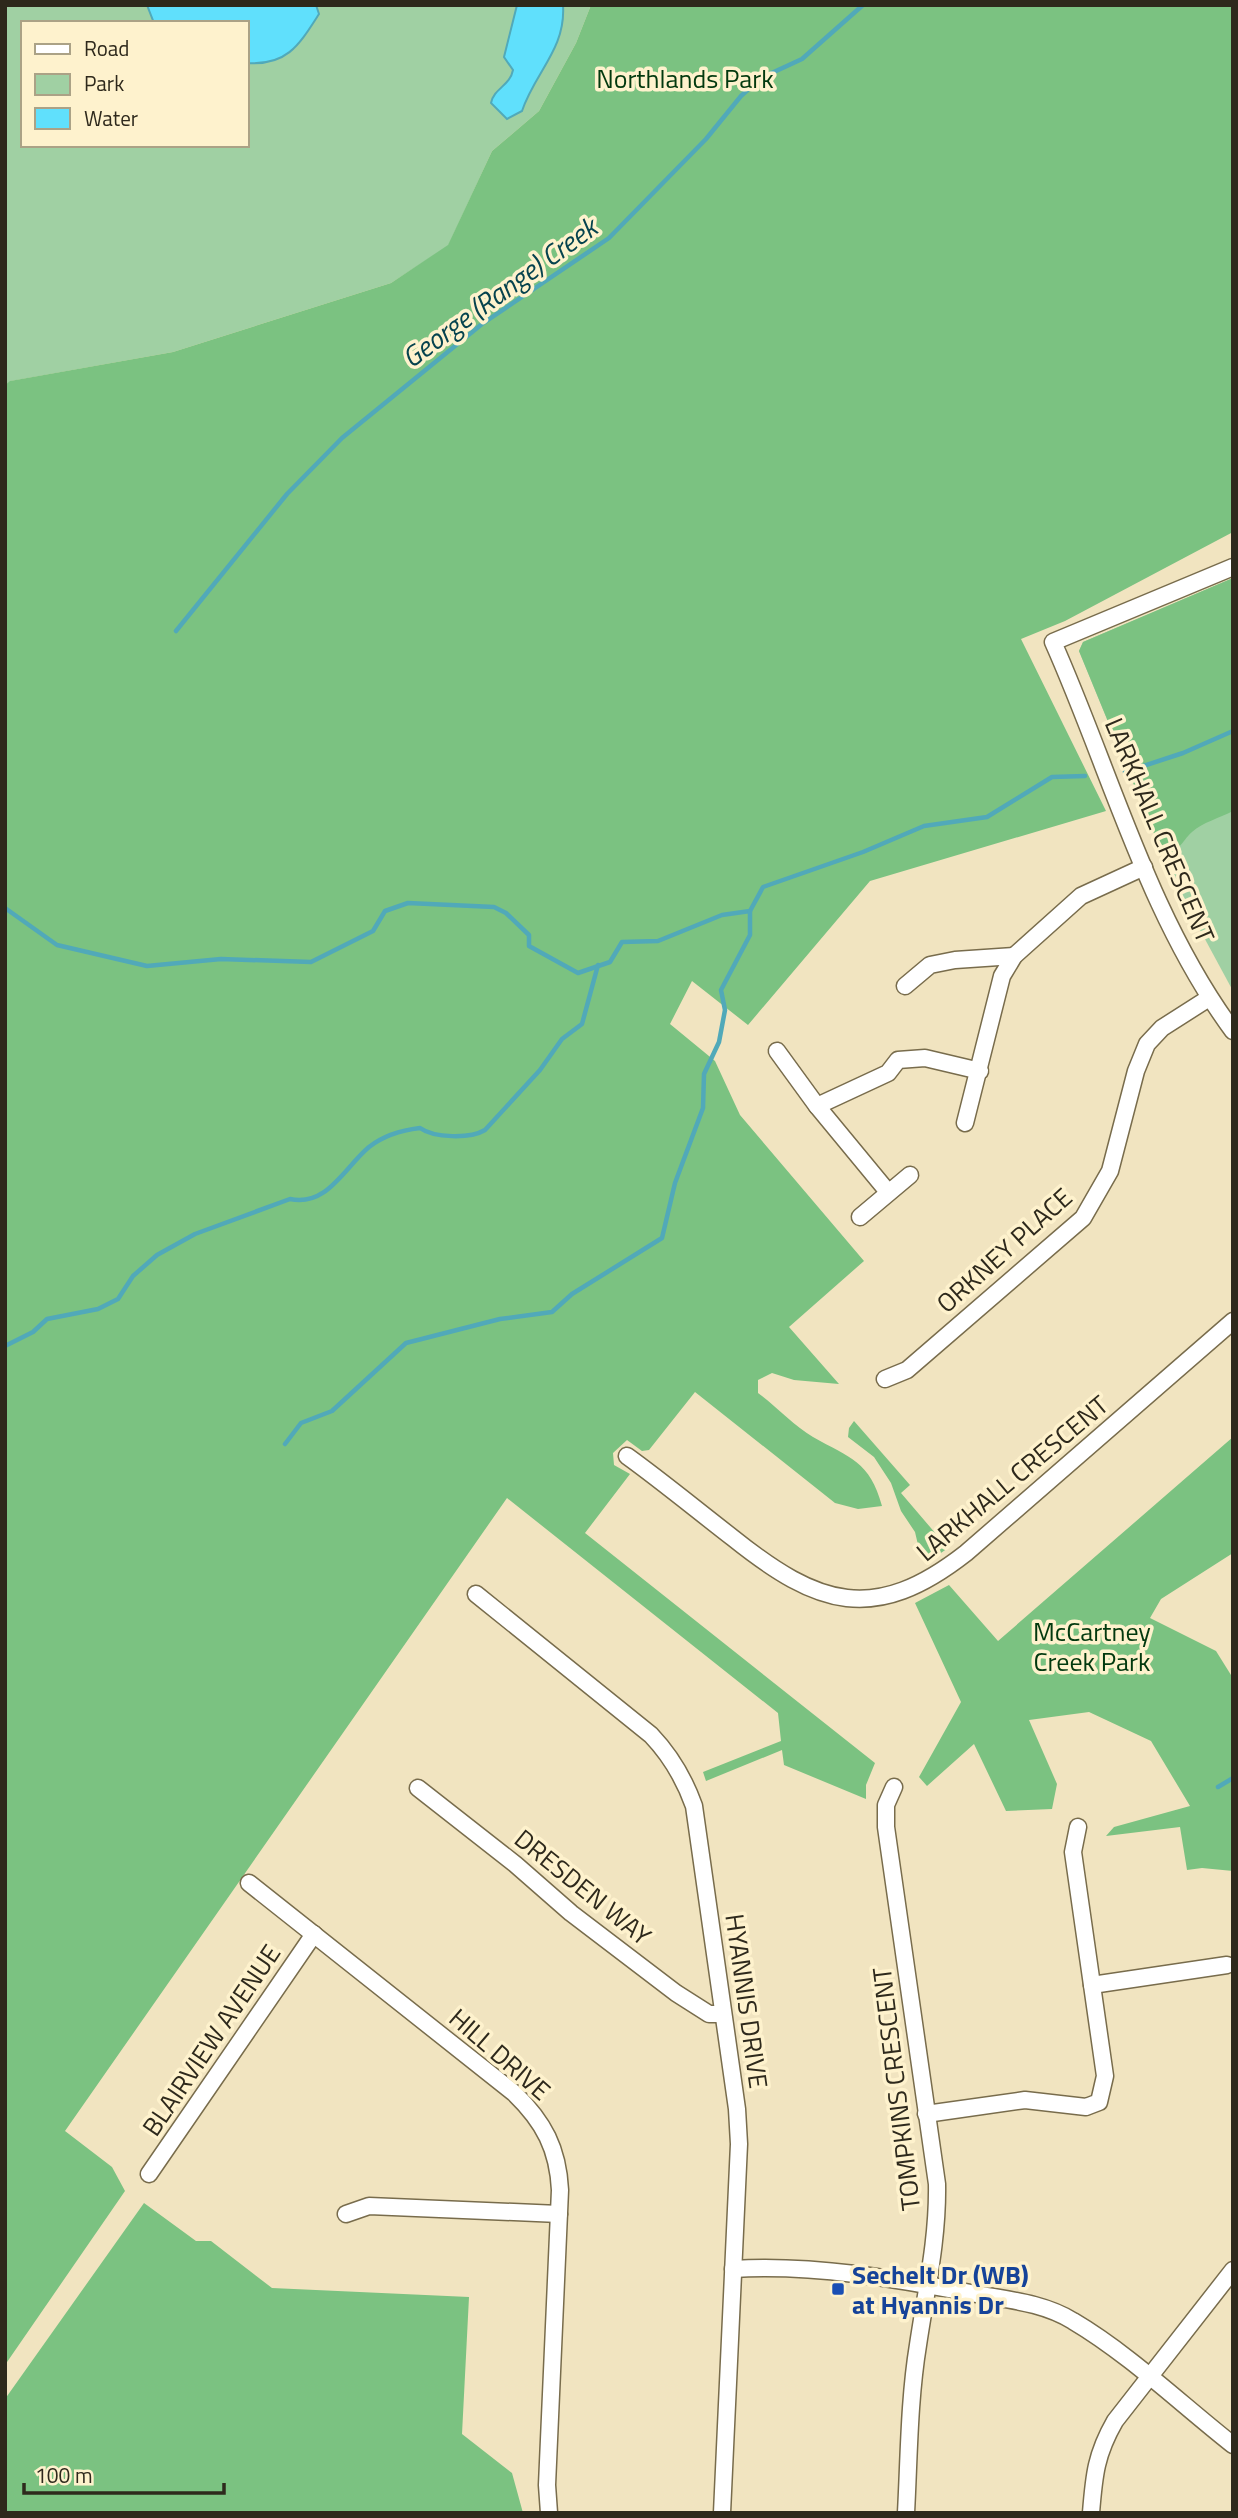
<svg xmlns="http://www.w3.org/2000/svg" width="1238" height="2518" font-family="'Titillium Web',sans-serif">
  <rect width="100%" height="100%" fill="#f1e4c0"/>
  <g fill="#a0d0a3" fill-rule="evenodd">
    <path d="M 5,5 L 591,5 L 576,43 L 539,111 L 492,151 L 448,246 L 391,283 L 173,352 L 11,381 L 5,385 ZM 23,23 L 247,23 L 247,145 L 23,145 Z"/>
    <polygon points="1233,578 1233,991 1173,880 1079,651 1083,642"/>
  </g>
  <g fill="#7bc281">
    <path d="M 591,5 L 1233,5 L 1233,532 L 1065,621 L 1021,639 L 1106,811 L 870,881 L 748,1025 L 692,981 L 670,1024 L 715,1061 L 740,1115 L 864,1261 L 789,1327 L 839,1384 L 794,1380 L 772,1373 L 758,1380 L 758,1393 C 776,1406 794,1426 813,1437 C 850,1458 870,1461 882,1506 L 858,1509 L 835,1503 L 695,1392 L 649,1450 L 642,1451 L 627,1440 L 613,1453 L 614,1465 L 630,1474 L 585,1533 L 875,1763 L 866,1785 L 866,1799 L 784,1765 L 782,1750 L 706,1781 L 703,1772 L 781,1741 L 778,1713 L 507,1498 L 65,2131 L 112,2167 L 125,2191 L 5,2365 L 5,385 L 10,381 L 173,352 L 391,283 L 448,245 L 492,151 L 539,111 L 576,43 Z"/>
    <path d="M 1233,578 L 1233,811 C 1220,818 1203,822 1192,832 C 1181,842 1180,852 1163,855 L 1079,651 L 1083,642 Z"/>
    <polygon points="854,1421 910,1485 901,1493 948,1548 928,1562 919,1549 915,1532 901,1511 891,1483 874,1457 848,1437 849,1428"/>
    <polygon points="1233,1437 1233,1553 1161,1599 1150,1618 1216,1651 1231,1675 1233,1871 1202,1868 1187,1870 1180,1827 1106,1836 1114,1827 1190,1806 1151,1741 1089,1712 1029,1720 1057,1784 1052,1809 1006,1811 974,1744 927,1786 919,1777 961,1702 915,1603 949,1585 998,1641"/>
    <polygon points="144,2203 196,2241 211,2241 272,2288 469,2297 462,2434 512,2473 523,2513 5,2513 5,2399"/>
  </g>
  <g fill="#60e0fc" stroke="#51a9b9" stroke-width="2">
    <path d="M 147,5 L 316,5 L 319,14 C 299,45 287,66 247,63 L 247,23 L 154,23 Z"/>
    <path d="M 517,5 L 563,5 C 566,49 535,72 522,111 L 507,119 L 491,103 C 494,88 510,86 513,70 L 504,57 Z"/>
  </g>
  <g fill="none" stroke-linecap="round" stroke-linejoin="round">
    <g stroke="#51a9b9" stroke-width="4.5">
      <polyline points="176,631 287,494 342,438 482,324 609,238 706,139 741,96 761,78 802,59 863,5"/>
      <polyline points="1125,772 1183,753 1233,731"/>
      <polyline points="5,908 57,945 147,966 221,959 311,962 373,931 385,911 408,903 494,907 506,913 529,935 529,946 578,973 610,962 622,942 658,941 722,915 750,911 763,887 863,852 924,826 987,817 1052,777 1085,776"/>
      <path d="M 5,1346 L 33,1332 L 47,1319 L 98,1309 L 118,1299 L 133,1276 L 157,1255 L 195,1234 L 290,1199 C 327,1207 344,1168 369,1147 C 383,1136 403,1130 420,1128 C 434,1138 470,1139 485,1130 L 540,1070 L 562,1039 L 582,1024 L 598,965"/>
      <polyline points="285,1444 301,1423 332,1411 406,1343 500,1319 552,1312 572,1294 662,1238 675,1183 703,1108 704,1074 719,1042 725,1010 721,990 750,935 750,911"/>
      <polyline points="1218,1787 1233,1778"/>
    </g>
    <defs>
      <g id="minor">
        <path d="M 1233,567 L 1053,642 C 1111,772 1148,916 1233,1031"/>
        <polyline points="905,986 930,965 955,960 1014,956"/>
        <polyline points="777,1051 817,1106 888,1192"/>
        <polyline points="817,1106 888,1073 898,1060 925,1058 980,1071"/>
        <polyline points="965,1123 1002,976 1014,956 1081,896 1144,867"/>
        <polyline points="860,1217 910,1175"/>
        <polyline points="885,1379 907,1370 1083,1218 1110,1171 1136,1071 1147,1044 1162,1028 1209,998"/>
        <path d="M 627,1456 C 663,1482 698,1511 733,1538 C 818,1606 874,1625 966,1553 L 1233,1321"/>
        <path d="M 476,1594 L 651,1735 C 671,1756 684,1778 694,1806 L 737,2109 L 739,2144 L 722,2513"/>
        <path d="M 894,1787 L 886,1805 L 886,1827 L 937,2184 C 938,2239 926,2291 918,2345 C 909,2400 909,2457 906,2513"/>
        <polyline points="418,1788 515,1864 571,1913 676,1993 709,2014 722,2014"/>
        <path d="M 249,1883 L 514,2093 C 544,2122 558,2149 560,2190 L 547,2485 L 549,2513"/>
        <polyline points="1092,1985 1227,1965"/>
        <polyline points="926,2114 1025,2100 1086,2107 1099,2102 1105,2076 1073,1852 1078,1827"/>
        <polyline points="149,2174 314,1934"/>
        <polyline points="346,2214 369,2206 559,2214"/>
        <path d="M 733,2269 C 814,2264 896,2279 976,2294 C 1009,2300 1044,2303 1073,2321 C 1129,2354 1182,2405 1233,2445"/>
        <path d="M 1091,2513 C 1094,2475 1096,2454 1115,2421 L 1233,2270"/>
      </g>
    </defs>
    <use href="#minor" stroke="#786c4c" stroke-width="19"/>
    <use href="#minor" stroke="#fff" stroke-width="16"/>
  </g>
  <rect fill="#1a4fb4" stroke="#fef2cd" stroke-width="2.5" x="831" y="2282" width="14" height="14" rx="3.5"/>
  <g text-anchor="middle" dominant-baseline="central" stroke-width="7" stroke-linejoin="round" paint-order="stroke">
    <g font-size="26" fill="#02390e" stroke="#fef2cd">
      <text x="685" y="78">Northlands Park</text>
      <text x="1092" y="1631">McCartney<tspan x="1092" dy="30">Creek Park</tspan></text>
    </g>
    <g font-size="26" fill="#2e291c" stroke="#fef2cd">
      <text transform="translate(1160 830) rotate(67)">LARKHALL CRESCENT</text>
      <text transform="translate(1004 1250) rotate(-42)">ORKNEY PLACE</text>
      <text transform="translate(1012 1478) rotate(-40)">LARKHALL CRESCENT</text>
      <text transform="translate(583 1887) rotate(39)">DRESDEN WAY</text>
      <text transform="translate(747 2001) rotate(82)">HYANNIS DRIVE</text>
      <text transform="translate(211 2040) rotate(-56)">BLAIRVIEW AVENUE</text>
      <text transform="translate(500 2054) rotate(41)">HILL DRIVE</text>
      <text transform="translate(896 2089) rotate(-97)">TOMPKINS CRESCENT</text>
    </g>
    <g font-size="26" font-weight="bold" fill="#164399" stroke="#fef2cd" text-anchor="start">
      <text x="852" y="2274">Sechelt Dr (WB)<tspan x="852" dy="30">at Hyannis Dr</tspan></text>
    </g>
    <g font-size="28" font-style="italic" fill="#06434e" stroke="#fef2cd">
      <text transform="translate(499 292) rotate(-36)">George (Range) Creek</text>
    </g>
  </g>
  <rect width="1238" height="2518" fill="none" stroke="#2e291c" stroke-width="14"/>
  <rect x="21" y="21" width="228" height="126" fill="#fef2cd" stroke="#aba286" stroke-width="2"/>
  <rect x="35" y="44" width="35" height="10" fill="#ffffff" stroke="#aba286" stroke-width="2"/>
  <text x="84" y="56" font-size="21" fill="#2e291c">Road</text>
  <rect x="35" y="74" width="35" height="21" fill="#a0d0a3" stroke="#aba286" stroke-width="2"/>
  <text x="84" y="91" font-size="21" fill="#2e291c">Park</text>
  <rect x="35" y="108" width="35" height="21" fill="#60e0fc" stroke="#aba286" stroke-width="2"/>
  <text x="84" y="126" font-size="21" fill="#2e291c">Water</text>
  <path d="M24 2483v10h200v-10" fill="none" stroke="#2e291c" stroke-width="3.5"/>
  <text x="35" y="2483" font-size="21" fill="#2e291c" stroke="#fef2cd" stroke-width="5" paint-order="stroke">100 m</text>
</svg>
